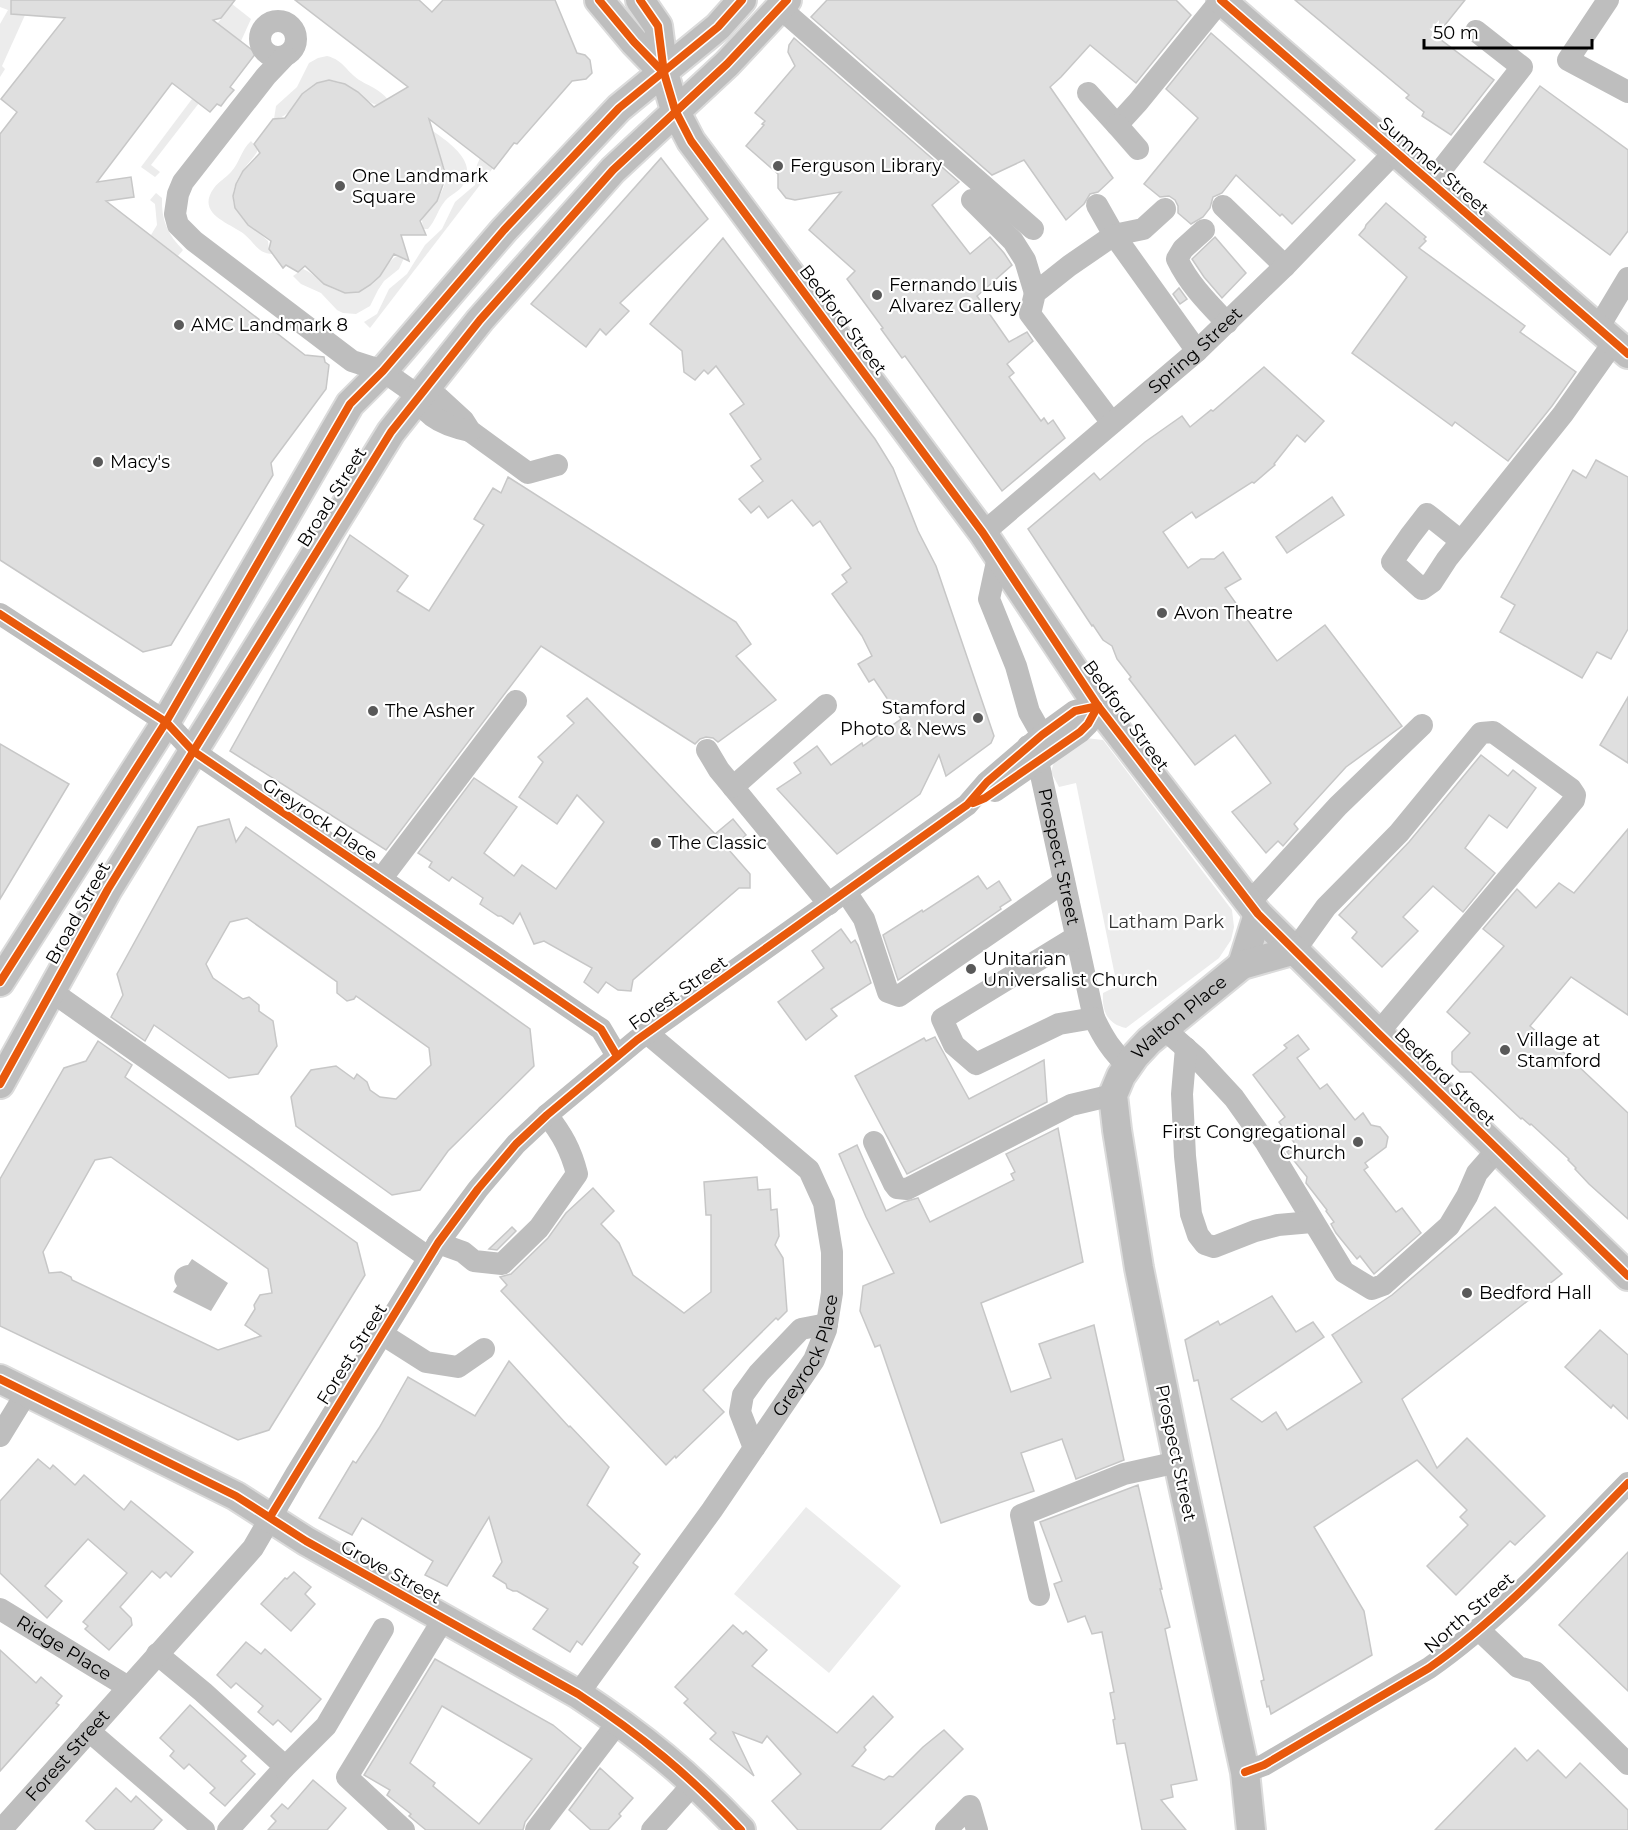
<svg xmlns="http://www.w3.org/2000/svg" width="1628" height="1830" font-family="Montserrat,sans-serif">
  <rect width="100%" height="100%" fill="#fff"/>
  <g fill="#ececec">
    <polygon points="0,0 78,0 25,15 2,66 5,69 0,77 0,24 8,10 0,7"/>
    <polygon points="232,4 251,19 241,41 226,30 214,28"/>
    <path d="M 327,56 C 344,60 347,73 361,81 C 371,87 381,90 388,100 L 377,105 C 358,99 345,74 321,82 C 298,90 295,117 274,119 L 276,106 L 297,87 L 309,63 L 318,58 Z"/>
    <polygon points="192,99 199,103 151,165 160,172 155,177 141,167"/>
    <path d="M 415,119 C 434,133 482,157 463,185 C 459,192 451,194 445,201 C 438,209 436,220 428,229 L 423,229 L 422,220 C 433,203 453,187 443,164 Z"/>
    <path d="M 251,141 L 257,148 L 257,152 C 252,160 245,166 240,175 C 220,209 247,221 268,241 L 269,249 L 273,254 C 258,254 255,243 244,234 C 230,223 195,214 214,188 C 219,181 226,178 231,172 C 240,162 241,150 251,141 Z"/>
    <polygon points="480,158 493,168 370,328 364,322 377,314 389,289 407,274 425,245 442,229 455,202 475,185 477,165"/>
    <path d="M 156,193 L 162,198 C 161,220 168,235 183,250 L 178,256 L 151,235 L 157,225 L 155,204 L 150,200 Z"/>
    <path d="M 397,256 L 404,258 L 399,269 L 384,281 L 378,290 L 370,306 L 356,314 L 343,313 L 337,310 L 321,293 L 301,284 L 293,276 L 303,269 C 311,272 316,278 323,283 C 343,297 362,296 378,277 C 385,270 388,261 397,256 Z"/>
    <path d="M 1086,738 L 1103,740 L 1232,910 L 1234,927 L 1231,940 L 1219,958 L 1126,1028 C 1107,1024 1102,1011 1103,993 L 1117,986 L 1076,783 L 1059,787 L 1051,772 L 1055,759 Z"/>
    <polygon points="806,1507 901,1586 829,1673 734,1594"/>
  </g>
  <path fill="#bfbfbf" d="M 192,1259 L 228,1283 L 211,1311 L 173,1292 L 177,1286 C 170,1276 177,1266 188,1265 Z"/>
  <g fill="#dfdfdf" stroke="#c7c7c7" stroke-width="1.5" fill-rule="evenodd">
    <polygon points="11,0 235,0 221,18 213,20 256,53 230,87 234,90 227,98 221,106 217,104 210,112 172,83 97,182 131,177 134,197 106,201 305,355 324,357 325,362 329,365 326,389 271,463 273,475 171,645 143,652 0,560 0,134 17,112 1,99 65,18 11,14"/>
    <polygon points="295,0 419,0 432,12 443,0 555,0 577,53 585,55 590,60 592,73 586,79 572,81 517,144 514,143 494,169 429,119 446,176 437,201 420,221 426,235 401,235 409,261 394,254 380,276 370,285 359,292 345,293 324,284 305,266 298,272 286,265 283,268 269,249 271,241 248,225 235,208 233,196 236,184 243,171 260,153 254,144 273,119 285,118 302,94 317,83 329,80 345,84 358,92 374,107 408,87"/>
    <polygon points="827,0 1176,0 1191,15 1136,83 1090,45 1061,77 1050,87 1113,178 1098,192 1090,194 1084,204 1066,220 1024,160 992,175 811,17"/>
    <polygon points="1295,0 1465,0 1436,36 1494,80 1451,135 1422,116 1424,112 1406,98 1409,95"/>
    <polygon points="1211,33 1355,160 1292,224 1282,214 1280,216 1236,175 1222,193 1213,197 1210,208 1203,217 1191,224 1178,213 1178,206 1175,200 1169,196 1160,197 1144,184 1198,118 1166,89"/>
    <polygon points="794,38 959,182 932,205 970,254 990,237 1004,253 1012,265 977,296 1009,342 1027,332 1033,341 1007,364 1014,373 1009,377 1041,421 1044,418 1048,424 1053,420 1065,438 1002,491 905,356 902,358 881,329 883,328 847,279 855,271 809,230 841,192 795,200 786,198 778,188 778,174 746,146 764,125 762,124 765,121 755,113 795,66 788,52 789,45"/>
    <polygon points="1540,86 1628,150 1628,231 1610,255 1484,162"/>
    <polygon points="661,158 708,219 620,303 629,311 606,335 600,329 586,347 531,304"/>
    <polygon points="1386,203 1426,237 1424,239 1426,241 1419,248 1525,326 1520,332 1576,372 1552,406 1508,461 1455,422 1452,426 1352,353 1407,277 1359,235 1365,228 1366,225"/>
    <polygon points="1215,237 1246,273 1222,298 1204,277 1192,259"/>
    <polygon points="723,238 875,439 893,468 918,531 936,566 994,736 991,743 946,776 939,755 920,794 837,854 777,789 801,773 794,763 817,746 831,765 862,743 863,746 901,719 874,679 869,682 858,664 872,656 862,636 832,594 847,582 842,575 851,568 820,521 813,526 792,500 768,518 759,506 751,513 739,499 763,481 751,466 761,459 730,414 744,404 716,366 708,374 704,370 695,380 684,372 682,351 650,324"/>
    <polygon points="1179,288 1187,299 1180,304 1173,294"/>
    <polygon points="1264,367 1324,421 1305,442 1297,435 1274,464 1275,465 1254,483 1252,482 1196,518 1192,512 1163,532 1188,568 1201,559 1214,559 1223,552 1241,579 1225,588 1277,661 1325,625 1402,726 1346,767 1294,824 1298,829 1283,846 1278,841 1266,853 1232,812 1271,783 1235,735 1195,765 1129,679 1131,677 1117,659 1112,646 1103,640 1093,625 1092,626 1028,529 1094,473 1100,480 1145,442 1182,416 1190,427 1211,410 1213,411"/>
    <polygon points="1596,460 1628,477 1628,629 1611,659 1597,652 1582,678 1500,632 1515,605 1501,597 1573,470 1586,478"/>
    <polygon points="508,477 736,622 751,644 736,656 776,700 718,742 713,738 706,737 700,739 695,744 541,646 386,850 230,751 350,535 408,576 397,591 429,611 484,525 474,519 493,488 501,493"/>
    <polygon points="1332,497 1344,515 1287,553 1276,537"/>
    <polygon points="1628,697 1628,763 1600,745"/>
    <polygon points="587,698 715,834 733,819 746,835 729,850 750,874 750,888 739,888 633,980 631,991 618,990 606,982 598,993 584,982 592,968 544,941 534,944 520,913 513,924 501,916 498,916 480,904 483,898 452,877 449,881 429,867 432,862 418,853 474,778 517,807 484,853 514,876 522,865 556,889 604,822 577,795 557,824 519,797 543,762 538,757 574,723 567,716"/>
    <polygon points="0,744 69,784 0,899"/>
    <polygon points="1481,755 1508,776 1513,770 1536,788 1507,828 1489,815 1465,848 1495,873 1463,912 1433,886 1403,917 1418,931 1382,967 1352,938 1357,932 1339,915 1409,842"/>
    <polygon points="229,819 236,842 246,827 530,1029 534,1066 448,1151 420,1190 392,1195 296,1126 291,1097 311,1070 336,1066 354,1079 357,1074 367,1082 370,1090 380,1097 396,1099 431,1065 429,1048 356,996 354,999 347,1001 337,993 337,982 247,918 230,922 206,964 213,978 243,999 249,997 259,1005 259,1011 273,1021 277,1046 258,1074 229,1078 154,1025 145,1041 111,1017 123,995 117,974 198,827"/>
    <polygon points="1628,829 1628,1015 1571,977 1530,1026 1558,1050 1559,1048 1628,1113 1628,1219 1589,1184 1575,1169 1576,1168 1568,1160 1569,1159 1531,1124 1530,1125 1522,1118 1521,1119 1471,1072 1460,1072 1452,1064 1452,1052 1470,1033 1447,1012 1504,946 1483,929 1517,889 1536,908 1559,883 1574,893"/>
    <polygon points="978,876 987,889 999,881 1011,900 1000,907 1001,909 898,980 883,935 922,910 923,912"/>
    <polygon points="841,929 851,943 855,940 858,945 871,983 831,1009 837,1016 806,1040 778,1002 824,968 812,951"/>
    <polygon points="1298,1035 1309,1049 1297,1058 1320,1089 1327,1084 1355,1120 1363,1113 1371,1125 1380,1127 1388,1137 1386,1147 1365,1163 1368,1167 1364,1170 1396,1212 1402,1208 1421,1233 1374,1274 1360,1256 1357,1259 1336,1233 1331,1224 1334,1222 1326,1211 1327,1210 1306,1183 1307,1177 1287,1152 1296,1145 1279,1122 1285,1117 1253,1075 1287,1048 1284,1045"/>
    <polygon points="935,1037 969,1099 1044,1060 1047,1102 907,1174 855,1076 924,1038 926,1041"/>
    <path d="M 98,1041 L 132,1065 L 125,1077 L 357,1243 L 365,1275 L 269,1430 L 238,1440 L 0,1326 L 0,1179 L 64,1068 L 86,1061 ZM 111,1157 L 268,1269 L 272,1293 L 260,1295 L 254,1305 L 255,1309 L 245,1325 L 261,1336 L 218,1350 L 72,1280 L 71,1277 L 61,1272 L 49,1273 L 43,1252 L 95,1160 Z"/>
    <polygon points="1058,1128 1083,1262 981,1303 1011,1392 1051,1378 1039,1344 1094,1325 1124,1460 1076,1479 1062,1439 1021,1453 1034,1491 941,1523 880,1345 875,1347 860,1311 863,1286 894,1273 866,1217 839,1154 857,1145 886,1211 904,1202 918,1198 930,1222 1014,1180 1011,1174 1015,1172 1006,1154"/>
    <polygon points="757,1177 758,1190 770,1189 771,1210 777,1209 779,1236 775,1245 783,1258 787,1311 778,1320 776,1318 703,1390 724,1412 676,1458 675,1456 666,1465 501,1291 507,1285 500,1277 511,1274 548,1238 566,1213 593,1188 614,1211 601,1224 619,1243 633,1275 684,1313 711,1292 711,1215 706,1215 704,1182"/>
    <polygon points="1495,1207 1562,1274 1402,1399 1437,1468 1467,1438 1545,1516 1515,1545 1510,1541 1456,1595 1427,1566 1468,1525 1460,1517 1467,1510 1417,1460 1314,1527 1364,1611 1372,1655 1271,1714 1269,1706 1267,1707 1261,1681 1264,1680 1198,1380 1194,1381 1185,1340 1218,1321 1220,1325 1272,1296 1296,1332 1313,1322 1324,1337 1231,1399 1262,1422 1276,1412 1287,1430 1362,1382 1332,1335 1392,1295"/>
    <polygon points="512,1227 516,1231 497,1250 489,1249"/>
    <polygon points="1600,1330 1628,1355 1628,1419 1613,1405 1611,1408 1565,1367"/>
    <polygon points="509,1361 569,1427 570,1426 609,1467 587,1505 640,1554 633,1563 638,1567 617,1596 582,1645 577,1641 570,1652 533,1629 548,1609 517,1591 513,1591 507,1588 506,1584 493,1576 502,1562 489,1517 447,1586 425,1575 433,1561 362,1518 352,1535 319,1518 353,1461 356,1463 379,1428 408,1377 475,1416"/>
    <polygon points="38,1459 50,1469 53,1465 75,1485 84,1475 124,1510 131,1501 193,1552 171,1577 166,1572 160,1578 152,1571 120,1607 131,1618 132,1625 109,1650 85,1629 88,1626 83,1622 127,1573 88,1539 45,1586 62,1601 47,1618 0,1573 0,1501"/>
    <polygon points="1138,1485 1162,1589 1160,1589 1170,1627 1165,1629 1197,1780 1171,1785 1173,1797 1161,1800 1186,1830 1142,1830 1125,1743 1117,1744 1113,1720 1115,1719 1110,1693 1114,1692 1102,1632 1092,1634 1085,1616 1068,1622 1054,1584 1062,1581 1040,1522"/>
    <polygon points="1628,1552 1628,1691 1559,1625"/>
    <polygon points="294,1572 311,1587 305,1594 315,1604 291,1631 261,1604 285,1578 287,1579"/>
    <polygon points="733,1625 743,1634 746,1631 767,1650 752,1666 837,1733 873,1696 893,1717 864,1747 866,1750 852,1766 884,1780 889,1776 893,1777 923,1747 944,1730 963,1749 880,1830 798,1830 772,1801 801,1774 767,1736 762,1743 733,1732 754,1776 710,1739 716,1733 684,1703 688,1699 675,1687"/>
    <polygon points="246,1642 261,1654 265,1649 321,1699 291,1732 278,1720 273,1725 258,1712 263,1706 236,1683 231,1688 217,1675"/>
    <polygon points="0,1650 36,1683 41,1677 62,1696 56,1703 59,1705 0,1771"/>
    <path d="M 435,1659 L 553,1725 L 581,1748 L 525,1822 L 523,1830 L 426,1830 L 409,1816 L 411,1814 L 387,1795 L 390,1790 L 364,1775 ZM 442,1706 L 532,1759 L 479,1824 L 433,1786 L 435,1783 L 410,1763 Z"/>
    <polygon points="190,1705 246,1756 241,1761 255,1774 225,1806 210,1793 215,1788 189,1764 184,1769 170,1756 174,1751 160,1738"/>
    <polygon points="1515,1748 1527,1761 1538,1750 1566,1778 1580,1763 1628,1810 1628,1830 1435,1830"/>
    <polygon points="600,1768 633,1798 619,1814 621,1816 608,1830 591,1830 569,1810"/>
    <polygon points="313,1780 346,1808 327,1830 268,1830 276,1821 271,1816 282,1804 288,1809"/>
    <polygon points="116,1788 131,1802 136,1796 162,1820 153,1830 96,1830 86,1821"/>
  </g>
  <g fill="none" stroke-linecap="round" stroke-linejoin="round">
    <defs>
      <g id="major">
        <polyline points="599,0 634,42 664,73"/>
        <polyline points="640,0 658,26 664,73 675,110 691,141 983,533 1098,706 1258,914 1378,1033 1628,1276"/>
        <polyline points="1221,0 1628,354"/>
        <polyline points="1242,965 1258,914"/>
        <polyline points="0,982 166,722 350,404 383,371 504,230 619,108 718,27 742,0"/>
        <polyline points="0,1084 108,889 391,432 480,320 613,170 727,64 787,0"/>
        <path d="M 0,1379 L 236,1496 L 306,1541 L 578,1694 C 642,1736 689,1775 741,1830"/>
        <path id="s6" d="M 1251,1830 L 1245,1772 L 1178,1462 L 1139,1268 L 1117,1130 L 1113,1095 L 1121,1076 L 1135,1056 L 1149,1041 L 1242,965 L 1295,950"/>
      </g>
    </defs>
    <use href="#major" stroke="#dbdbdb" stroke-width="32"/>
    <g stroke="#bebebe" stroke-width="22">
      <polyline points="1608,0 1568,60 1628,92"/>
      <polyline points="780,8 1033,229"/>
      <circle cx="278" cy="39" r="18"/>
      <polyline points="285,56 266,76 183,182 178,194 175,214 178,225 194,241 352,361 383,371 420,397 431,395 439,398 463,420 470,431 528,473 557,465"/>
      <polyline points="1088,93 1117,125 1138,102 1221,0"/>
      <polyline points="1117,125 1138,149"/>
      <polyline points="1431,183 1522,67 1476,31"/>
      <polyline points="972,200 1013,241 1025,260 1035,293"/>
      <polyline points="1097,205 1114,235 1143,229 1165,209"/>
      <polyline points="1223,206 1285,266"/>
      <path d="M 1204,230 L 1183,249 L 1177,259 C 1189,284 1207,302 1227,323"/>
      <polyline points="1598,328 1628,278"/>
      <path d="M 420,397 C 423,418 451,427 470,431"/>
      <polyline points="1112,423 1030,314 1035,293 1069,266 1114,235 1197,351"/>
      <path id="s1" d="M 983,533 L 1197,351 L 1285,266 L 1395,152"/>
      <polyline points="1461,541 1427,514 1410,536 1392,562 1422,589 1432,582 1447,559 1563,414 1614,342"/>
      <polyline points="998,557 989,599 1016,666 1029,712 1042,735"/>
      <polyline points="0,614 166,722 193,751 589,1021 601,1029 617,1056"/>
      <polyline points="826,705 733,787 829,904"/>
      <path id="s2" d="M 1028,746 L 1038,761 L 1094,1018 C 1103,1037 1112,1052 1128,1066"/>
      <polyline points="707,750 719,770 733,787"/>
      <polyline points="995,791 1080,732 1088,724 1098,706"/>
      <polyline points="381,879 516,701"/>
      <polyline points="846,892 864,919 888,992 899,996 1064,882"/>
      <polyline points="1249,903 1338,806 1422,725"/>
      <polyline points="1076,937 942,1019 954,1045 976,1064 1059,1024 1094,1018"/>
      <polyline points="1295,950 1326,907 1399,833 1481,733 1493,732 1571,789 1575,795 1574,800 1378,1033"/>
      <polyline points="51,991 429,1258"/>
      <polyline points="1163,1028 1196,1057 1234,1098 1266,1143 1344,1272 1372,1289 1383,1285 1449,1226 1467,1196 1477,1173 1498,1149"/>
      <polyline points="1186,1048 1182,1094 1185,1156 1191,1214 1198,1235 1205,1244 1214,1247 1255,1231 1278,1225 1312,1222"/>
      <polyline points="874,1142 894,1184 897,1188 907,1189 1071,1105 1113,1095"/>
      <path d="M 438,1243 L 463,1252 L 474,1261 L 502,1264 L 539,1228 L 577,1174 C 571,1150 562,1134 547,1115"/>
      <polyline points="382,1334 426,1362 458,1367 484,1349"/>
      <polyline points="0,1436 27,1392"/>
      <polyline points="754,1448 740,1412 743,1395 759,1373 801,1329 827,1324"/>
      <polyline points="1039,1595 1021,1515 1124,1474 1178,1462"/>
      <path id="s3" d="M 0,1609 L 128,1687"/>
      <polyline points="1478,1629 1518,1667 1535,1672 1628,1764"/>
      <polyline points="157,1654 203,1692 280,1762 284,1768 228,1830"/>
      <path id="s4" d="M 578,1694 L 712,1510 L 814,1360 L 826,1330 L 832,1293 L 832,1252 L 824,1203 L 809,1170 L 647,1033"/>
      <polyline points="89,1731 204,1830"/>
      <polyline points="284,1768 326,1726 383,1629"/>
      <path d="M 1245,1772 L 1264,1765 L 1429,1668 C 1502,1617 1566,1546 1628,1483"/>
      <path id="s5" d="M 1,1830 L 253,1548 L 296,1474 L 438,1243 L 478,1189 L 516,1144 L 547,1115 L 637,1040 L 967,805 L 987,782 L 1042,735 L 1075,711 L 1098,706"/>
      <polyline points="404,1830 347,1777 444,1618"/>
      <polyline points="536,1830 619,1721"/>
      <polyline points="652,1830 695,1782"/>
      <polyline points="946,1830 970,1806 977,1830"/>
    </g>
    <use href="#major" stroke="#bebebe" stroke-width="28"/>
    <defs>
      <g id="cycleway">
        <polyline points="599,0 634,42 664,73"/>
        <polyline points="640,0 658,26 664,73 675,110 691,141 983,533 1098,706 1258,914 1378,1033 1628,1276"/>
        <polyline points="1221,0 1628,354"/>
        <polyline points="0,614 166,722 193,751 589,1021 601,1029 617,1056"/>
        <polyline points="973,803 985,798 1080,732 1088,724 1098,706"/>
        <polyline points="0,982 166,722 350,404 383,371 504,230 619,108 718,27 742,0"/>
        <polyline points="0,1084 108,889 391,432 480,320 613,170 727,64 787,0"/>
        <path d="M 0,1379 L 236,1496 L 306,1541 L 578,1694 C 642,1736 689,1775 741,1830"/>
        <polyline points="270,1517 438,1243 478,1189 516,1144 547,1115 637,1040 967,805 987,782 1042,735 1075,711 1098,706"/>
        <path d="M 1245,1772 L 1264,1765 L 1429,1668 C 1502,1617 1566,1546 1628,1483"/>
      </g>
    </defs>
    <use href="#cycleway" stroke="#fff" stroke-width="11"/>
    <use href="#cycleway" stroke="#e8590c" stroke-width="8"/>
  </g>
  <g fill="#595959" stroke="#fff" stroke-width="2">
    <circle cx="778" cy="166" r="6"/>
    <circle cx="340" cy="186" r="6"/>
    <circle cx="877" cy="295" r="6"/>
    <circle cx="179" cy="325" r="6"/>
    <circle cx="98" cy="462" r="6"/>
    <circle cx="1162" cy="613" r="6"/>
    <circle cx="373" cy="711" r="6"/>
    <circle cx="978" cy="718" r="6"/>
    <circle cx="656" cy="843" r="6"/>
    <circle cx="971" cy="969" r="6"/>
    <circle cx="1505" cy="1050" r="6"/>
    <circle cx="1358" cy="1142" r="6"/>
    <circle cx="1467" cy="1293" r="6"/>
  </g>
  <g text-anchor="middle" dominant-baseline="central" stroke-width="4.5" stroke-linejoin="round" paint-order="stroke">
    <g font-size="18" fill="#000" stroke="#fff" text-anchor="start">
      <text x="790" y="166">Ferguson Library</text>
      <text x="352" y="176">One Landmark<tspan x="352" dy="21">Square</tspan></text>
      <text x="889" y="285">Fernando Luis<tspan x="889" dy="21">Alvarez Gallery</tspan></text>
      <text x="191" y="325">AMC Landmark 8</text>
      <text x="110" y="462">Macy's</text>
      <text x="1174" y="613">Avon Theatre</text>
      <text x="966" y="708" text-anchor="end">Stamford<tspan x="966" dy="21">Photo &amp; News</tspan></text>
      <text x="385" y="711">The Asher</text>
      <text x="668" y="843">The Classic</text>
      <text x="983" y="959">Unitarian<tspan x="983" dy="21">Universalist Church</tspan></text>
      <text x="1517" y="1040">Village at<tspan x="1517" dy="21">Stamford</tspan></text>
      <text x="1346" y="1132" text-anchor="end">First Congregational<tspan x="1346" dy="21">Church</tspan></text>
      <text x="1479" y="1293">Bedford Hall</text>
    </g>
    <g font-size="18" fill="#000" stroke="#fff">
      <text transform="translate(1434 166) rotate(41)">Summer Street</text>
      <text transform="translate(843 320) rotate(53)">Bedford Street</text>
      <text stroke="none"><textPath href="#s1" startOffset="280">Spring Street</textPath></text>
      <text transform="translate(332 497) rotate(-58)">Broad Street</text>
      <text transform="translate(1126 716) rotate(54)">Bedford Street</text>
      <text transform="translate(320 820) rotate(34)">Greyrock Place</text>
      <text stroke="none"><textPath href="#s2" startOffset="116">Prospect Street</textPath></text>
      <text transform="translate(78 913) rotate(-61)">Broad Street</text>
      <text transform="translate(678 993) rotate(-35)">Forest Street</text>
      <text stroke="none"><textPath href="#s6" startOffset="852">Walton Place</textPath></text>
      <text transform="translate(1445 1077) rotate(44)">Bedford Street</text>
      <text transform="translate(352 1354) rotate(-58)">Forest Street</text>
      <text stroke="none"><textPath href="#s4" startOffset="410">Greyrock Place</textPath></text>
      <text transform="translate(1176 1453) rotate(78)">Prospect Street</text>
      <text transform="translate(391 1572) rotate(29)">Grove Street</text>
      <text transform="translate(1469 1613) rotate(-41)">North Street</text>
      <text stroke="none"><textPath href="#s3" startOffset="75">Ridge Place</textPath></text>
      <text stroke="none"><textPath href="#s5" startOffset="100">Forest Street</textPath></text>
    </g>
    <g font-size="18" fill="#333" stroke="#fff">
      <text x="1166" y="922">Latham Park</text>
    </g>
  </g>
  <path d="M1424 39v9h168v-9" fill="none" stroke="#000000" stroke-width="3"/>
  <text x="1433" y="39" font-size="18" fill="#000000" stroke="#ffffff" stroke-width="4.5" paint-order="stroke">50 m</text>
</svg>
